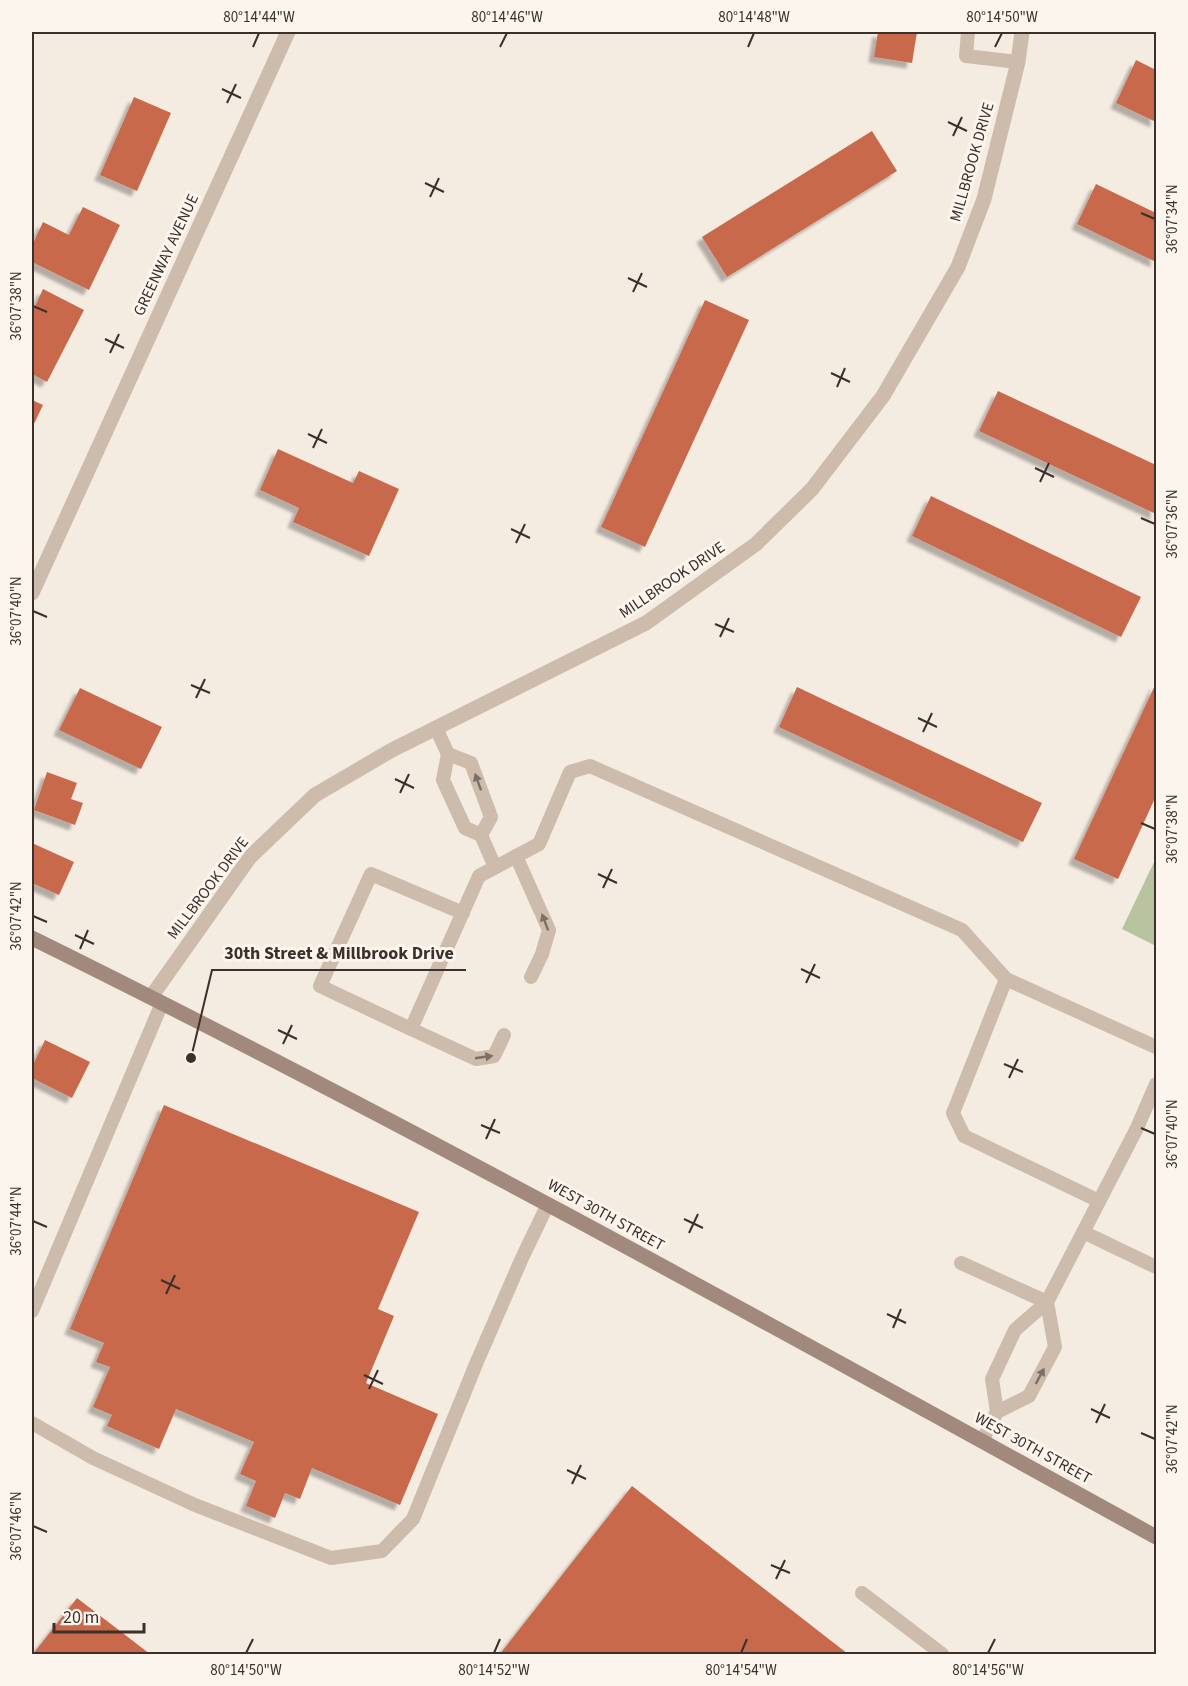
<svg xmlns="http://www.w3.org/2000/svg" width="1188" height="1686" font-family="'Source Sans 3',sans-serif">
  <defs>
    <filter id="shadow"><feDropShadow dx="-5.5" dy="5.5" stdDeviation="1.5" flood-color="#0004"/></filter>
  </defs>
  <rect width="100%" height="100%" fill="#f4ebe1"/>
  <polygon fill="#b8c4a0" points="1156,858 1156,946 1122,929"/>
  <g fill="#c8694b" filter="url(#shadow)">
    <polygon points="878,32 917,32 912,63 874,57"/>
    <polygon points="1136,60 1156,70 1156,122 1116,103"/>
    <polygon points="134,97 171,113 137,191 100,175"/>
    <polygon points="872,131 897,171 727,277 702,237"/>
    <polygon points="1096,184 1156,213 1156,262 1077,224"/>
    <polygon points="83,207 120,225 89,290 32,262 32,246 43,222 69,235"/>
    <polygon points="43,289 84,310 47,382 32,374 32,313"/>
    <polygon points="705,300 749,320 645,547 601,527"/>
    <polygon points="998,391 1156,465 1156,514 979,431"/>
    <polygon points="32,400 43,405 32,428"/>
    <polygon points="278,449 353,483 359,471 399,489 369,556 293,522 299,508 260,490"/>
    <polygon points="931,496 1141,597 1121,637 912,536"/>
    <polygon points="1156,683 1156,796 1118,879 1074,859"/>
    <polygon points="797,687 1042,803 1023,842 779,727"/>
    <polygon points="80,688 162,727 141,769 59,730"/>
    <polygon points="47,772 77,783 71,799 83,803 75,825 34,810"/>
    <polygon points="32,843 74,862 59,895 32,883"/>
    <polygon points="45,1040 90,1062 72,1098 32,1078 32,1067"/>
    <polygon points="164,1105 419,1212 378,1309 394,1316 366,1383 438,1414 400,1505 312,1468 300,1499 285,1493 275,1518 246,1506 256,1481 240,1474 254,1442 176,1409 159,1449 107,1426 112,1415 93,1407 110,1367 96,1362 104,1343 70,1329"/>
    <polygon points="632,1486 848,1654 500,1654"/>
    <polygon points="77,1598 150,1654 33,1654"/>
  </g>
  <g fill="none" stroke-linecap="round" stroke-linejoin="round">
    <g stroke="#cdbbac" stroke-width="14">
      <polyline points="968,32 966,56 1018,62"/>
      <polyline points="436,728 448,754"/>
      <polyline points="481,835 491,817 471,763 448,754 443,780 465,828 481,835 495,867"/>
      <polyline points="516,856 549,930 542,954 531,977"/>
      <polyline points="463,913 371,874 320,986 411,1029 479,876 539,844 570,772 590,766 962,930 1006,979 1156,1047"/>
      <polyline points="1006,979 953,1113 964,1136 1099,1201"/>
      <polyline points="411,1029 476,1059 494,1056 504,1035"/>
      <polyline points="1083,1232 1156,1267"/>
      <polyline points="961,1263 1047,1302"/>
      <polyline points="32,1311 162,1003"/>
      <polyline points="997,1412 992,1379 1015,1330 1047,1302 1137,1128 1156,1084"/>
      <polyline points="32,1423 93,1458 195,1505 331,1558 382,1551 413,1519 476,1364 522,1258 548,1204"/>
      <polyline points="982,1441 997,1412 1029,1396 1055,1347 1047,1302"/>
      <polyline points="862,1593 942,1654"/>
    </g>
    <g stroke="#cdbbac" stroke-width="15">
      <polyline points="32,593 288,32"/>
      <polyline points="151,997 250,857 315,795 392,750 646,623 756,544 812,489 883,396 958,267 984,199 1018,62 1022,32"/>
    </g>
    <path stroke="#a18a7d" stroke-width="15" d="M 32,938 C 413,1126 784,1332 1156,1537"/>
  </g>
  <defs><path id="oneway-solid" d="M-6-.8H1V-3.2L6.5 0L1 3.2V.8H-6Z" transform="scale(1.5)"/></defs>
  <g fill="#7d6f65">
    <use href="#oneway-solid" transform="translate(478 782) rotate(-110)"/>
    <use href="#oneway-solid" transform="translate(545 922) rotate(-111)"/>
    <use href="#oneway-solid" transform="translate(484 1057) rotate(-8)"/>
    <use href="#oneway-solid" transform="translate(1040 1376) rotate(-62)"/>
  </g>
  <path fill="none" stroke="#3b302b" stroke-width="2" d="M 253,47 L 259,33M 500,47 L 507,33M 748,47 L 754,33M 995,47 L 1002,33M 222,89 L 241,98M 227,103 L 236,84M 948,122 L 967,131M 953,136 L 962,117M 425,183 L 444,192M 430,197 L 439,178M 1141,213 L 1155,219M 628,278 L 647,287M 633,292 L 642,273M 33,306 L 47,312M 105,339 L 124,348M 110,353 L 119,334M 831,373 L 850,382M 837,387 L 845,368M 308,434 L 327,443M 313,448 L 322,429M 1035,468 L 1054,477M 1040,482 L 1049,463M 1141,518 L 1155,524M 511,529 L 530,538M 516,543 L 525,524M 33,611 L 47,617M 715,624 L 734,632M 720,637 L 729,618M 191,685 L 210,693M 196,698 L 205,679M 918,718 L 937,727M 923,732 L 932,713M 395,779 L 414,788M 400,793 L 409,774M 1141,823 L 1155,829M 598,874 L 617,883M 603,888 L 612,869M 33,916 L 47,922M 75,935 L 94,944M 80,949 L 88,930M 801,969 L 820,978M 806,983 L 815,964M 278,1030 L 297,1039M 283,1044 L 292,1025M 1004,1064 L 1023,1072M 1009,1078 L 1018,1059M 481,1125 L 500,1133M 1141,1128 L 1155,1134M 486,1139 L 495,1119M 684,1219 L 703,1228M 33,1221 L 47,1227M 689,1233 L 698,1214M 161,1280 L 180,1289M 166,1294 L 175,1275M 887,1314 L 906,1323M 893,1328 L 901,1309M 364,1375 L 383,1384M 369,1389 L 378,1370M 1091,1409 L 1110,1418M 1096,1423 L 1105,1404M 1141,1433 L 1155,1439M 567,1470 L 586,1479M 572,1484 L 581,1465M 33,1526 L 47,1532M 771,1565 L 790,1573M 776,1579 L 785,1560M 246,1653 L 253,1639M 494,1653 L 500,1639M 741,1653 L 747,1639M 988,1653 L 995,1639"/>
  <g text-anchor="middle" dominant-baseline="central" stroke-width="6" stroke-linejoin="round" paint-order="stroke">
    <g font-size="16" fill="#3b302b" stroke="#fbf5ee">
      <text transform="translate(972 162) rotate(-74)">MILLBROOK DRIVE</text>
      <text transform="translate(166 255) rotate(-65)">GREENWAY AVENUE</text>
      <text transform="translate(672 580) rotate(-34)">MILLBROOK DRIVE</text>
      <text transform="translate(208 888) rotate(-53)">MILLBROOK DRIVE</text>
      <text transform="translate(606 1215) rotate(29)">WEST 30TH STREET</text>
      <text transform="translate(1033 1448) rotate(29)">WEST 30TH STREET</text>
    </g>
  </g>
  <path fill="none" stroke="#3b302b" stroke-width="2" d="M191 1058L212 970H466"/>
  <circle fill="#3b302b" stroke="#fbf5ee" stroke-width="2" cx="191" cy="1058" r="6"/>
  <g font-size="18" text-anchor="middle" font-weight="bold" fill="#3b302b" stroke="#fbf5ee" stroke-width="6" stroke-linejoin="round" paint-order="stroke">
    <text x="339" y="959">30th Street &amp; Millbrook Drive</text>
  </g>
  <rect width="1188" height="1686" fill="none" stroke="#fbf5ee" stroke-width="66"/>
  <path d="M54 1623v9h90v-9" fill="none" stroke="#3b302b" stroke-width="3"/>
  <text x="63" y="1623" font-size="18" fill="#3b302b" stroke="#fbf5ee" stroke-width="4.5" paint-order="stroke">20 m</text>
  <rect x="33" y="33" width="1122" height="1620" fill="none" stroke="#3b302b" stroke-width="2"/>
  <g font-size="15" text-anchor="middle" fill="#3b302b">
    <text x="259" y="22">80°14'44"W</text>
    <text x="507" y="22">80°14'46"W</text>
    <text x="754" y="22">80°14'48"W</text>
    <text x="1002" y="22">80°14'50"W</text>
    <text transform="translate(1172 219) rotate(-90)" y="5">36°07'34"N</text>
    <text transform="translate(16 306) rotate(-90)" y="5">36°07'38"N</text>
    <text transform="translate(1172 524) rotate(-90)" y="5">36°07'36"N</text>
    <text transform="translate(16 611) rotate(-90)" y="5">36°07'40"N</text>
    <text transform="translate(1172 829) rotate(-90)" y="5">36°07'38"N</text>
    <text transform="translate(16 916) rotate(-90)" y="5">36°07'42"N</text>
    <text transform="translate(1172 1134) rotate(-90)" y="5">36°07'40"N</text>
    <text transform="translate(16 1221) rotate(-90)" y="5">36°07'44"N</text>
    <text transform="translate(1172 1439) rotate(-90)" y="5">36°07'42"N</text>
    <text transform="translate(16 1526) rotate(-90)" y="5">36°07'46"N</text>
    <text x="246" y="1675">80°14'50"W</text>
    <text x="494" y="1675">80°14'52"W</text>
    <text x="741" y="1675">80°14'54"W</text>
    <text x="988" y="1675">80°14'56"W</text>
  </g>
</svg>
